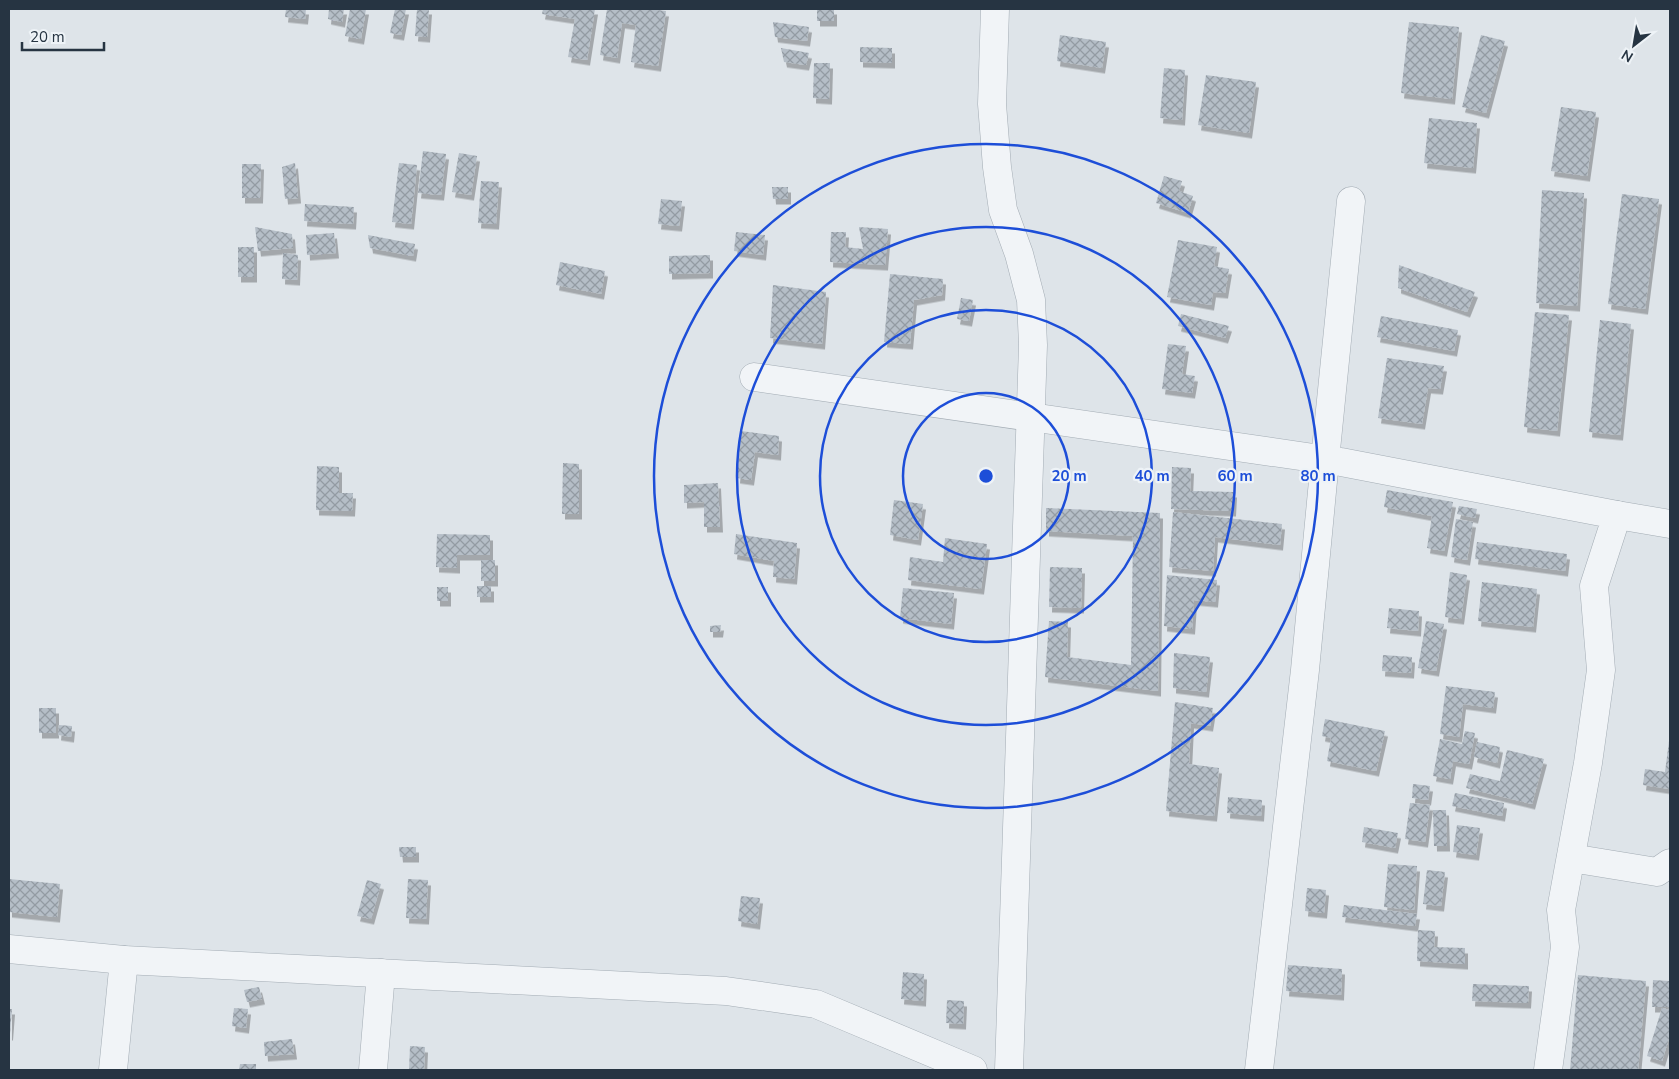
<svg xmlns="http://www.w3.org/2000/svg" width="1679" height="1079" font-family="'Nunito Sans',sans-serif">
  <defs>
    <pattern id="building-cross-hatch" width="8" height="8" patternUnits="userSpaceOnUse" patternTransform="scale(1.25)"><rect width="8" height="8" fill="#b5bec7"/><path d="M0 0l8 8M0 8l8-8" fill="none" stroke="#939ba3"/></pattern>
    <filter id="shadow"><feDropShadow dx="3" dy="5.5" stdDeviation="0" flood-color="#0004"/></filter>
  </defs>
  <rect width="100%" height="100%" fill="#dee4e9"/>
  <g fill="url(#building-cross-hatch)" filter="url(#shadow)">
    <polygon points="286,9 306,9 305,19 285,17"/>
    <polygon points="329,9 344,9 342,22 328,19"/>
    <polygon points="350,9 366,9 361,39 345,36"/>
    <polygon points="395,9 406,9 401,35 390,33"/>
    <polygon points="417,9 429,9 427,37 415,36"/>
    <polygon points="543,9 595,9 587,60 568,57 575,19 542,14"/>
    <polygon points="607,9 649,9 666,11 658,66 631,62 636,25 622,23 617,58 600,55"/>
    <rect x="817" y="9" width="17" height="12"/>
    <polygon points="773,22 809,27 807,41 775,37"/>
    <polygon points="1409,22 1459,27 1452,99 1401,93"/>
    <polygon points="1060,35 1106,42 1102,68 1057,61"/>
    <polygon points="1481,35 1505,41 1486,113 1462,107"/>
    <polygon points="860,47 892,48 892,63 860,62"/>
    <polygon points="781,48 809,53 806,65 784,62"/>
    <polygon points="814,63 830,63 829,99 813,98"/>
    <polygon points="1164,68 1185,70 1182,120 1160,118"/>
    <polygon points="1206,75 1256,82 1249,133 1198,125"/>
    <polygon points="1561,107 1596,112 1587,176 1551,171"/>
    <polygon points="1429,118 1477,123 1473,168 1424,163"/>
    <polygon points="423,151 446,154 441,195 418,193"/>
    <polygon points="459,153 477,156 471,195 452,192"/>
    <polygon points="295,163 298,198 285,199 282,167"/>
    <polygon points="399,163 417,165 411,224 392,222"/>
    <polygon points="242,164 261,164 260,198 242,198"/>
    <polygon points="1164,176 1182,181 1179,191 1193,196 1188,213 1156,203"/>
    <polygon points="481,181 499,182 496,224 478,223"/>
    <polygon points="772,187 788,187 788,199 773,199"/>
    <polygon points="1542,190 1584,193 1577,306 1536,303"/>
    <polygon points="1622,194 1659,199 1645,309 1608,304"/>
    <polygon points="661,199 682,201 679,226 658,224"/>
    <polygon points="305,204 354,207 353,224 304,221"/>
    <polygon points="255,227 292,234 293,248 258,251"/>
    <polygon points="859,227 888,229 885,265 830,262 831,232 846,232 845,247 863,249"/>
    <polygon points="736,232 765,235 763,255 734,251"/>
    <polygon points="334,233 336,253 307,255 306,235"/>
    <polygon points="368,235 415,244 413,256 370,248"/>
    <polygon points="1178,240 1217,247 1214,266 1229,269 1225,293 1213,292 1211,305 1167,297"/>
    <rect x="238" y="247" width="16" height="30"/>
    <polygon points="283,253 298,255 297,280 282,279"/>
    <polygon points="710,255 710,273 669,274 669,256"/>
    <polygon points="560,262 605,271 601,294 556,285"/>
    <polygon points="1399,265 1475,292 1467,312 1398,288"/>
    <polygon points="890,274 943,279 942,295 914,300 910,344 884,342"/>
    <polygon points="773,285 826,292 822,344 770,338"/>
    <polygon points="961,298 973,300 969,321 957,319"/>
    <polygon points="1535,312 1569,315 1557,431 1524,427"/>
    <polygon points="1181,314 1229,326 1225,338 1178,326"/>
    <polygon points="1381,316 1458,330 1454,351 1377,337"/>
    <polygon points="1600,320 1631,324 1620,435 1589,432"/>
    <polygon points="1168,344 1186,346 1182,374 1195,376 1192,393 1162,389"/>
    <polygon points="1387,358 1444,366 1440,389 1428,388 1422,424 1378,418"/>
    <polygon points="741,431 779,436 778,455 755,452 751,480 737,478"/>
    <polygon points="563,463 579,464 579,514 562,514"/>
    <polygon points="317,466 339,467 339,493 353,493 352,511 316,510"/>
    <polygon points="1172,467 1191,468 1190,491 1234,492 1233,511 1171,509"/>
    <polygon points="718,483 720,527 704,527 704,502 684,503 684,485"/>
    <polygon points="1387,490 1453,502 1444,551 1427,548 1432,516 1384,507"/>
    <polygon points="894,500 923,504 918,540 890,535"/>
    <polygon points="1459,506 1477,509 1475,518 1457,514"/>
    <polygon points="1046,508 1160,513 1158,691 1045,677 1049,621 1068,622 1067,657 1131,665 1133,536 1046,531"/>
    <polygon points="1173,512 1282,524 1280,545 1215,537 1213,571 1169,567"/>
    <polygon points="1456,519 1473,522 1467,560 1451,557"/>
    <polygon points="437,534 490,535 490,555 457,555 457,568 436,567"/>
    <polygon points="736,534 797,543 794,579 773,577 774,561 734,554"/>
    <polygon points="945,538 987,544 981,589 908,580 910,557 943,562"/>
    <polygon points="1477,542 1567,554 1565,571 1475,559"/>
    <rect x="481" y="560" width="14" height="21"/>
    <polygon points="1050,567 1082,568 1081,608 1049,607"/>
    <polygon points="1450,572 1467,575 1461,619 1445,617"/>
    <polygon points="1167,575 1217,580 1215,602 1194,600 1192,629 1164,626"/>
    <polygon points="1482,582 1537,589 1533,627 1478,621"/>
    <rect x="477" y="586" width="14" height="11"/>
    <rect x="437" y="587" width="11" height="14"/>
    <polygon points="903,588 954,593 951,624 900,618"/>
    <polygon points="1389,608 1419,611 1418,631 1387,628"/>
    <polygon points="1426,621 1444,624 1436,671 1418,668"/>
    <polygon points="721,625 720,632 710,632 710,626"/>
    <polygon points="1174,653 1210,657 1206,692 1173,688"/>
    <polygon points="1383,655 1412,657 1411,673 1382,671"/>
    <polygon points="1446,686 1495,692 1493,708 1463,704 1459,737 1440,734"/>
    <polygon points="1175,702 1213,708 1210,726 1191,723 1189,764 1219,768 1214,816 1166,811"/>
    <rect x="39" y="708" width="17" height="25"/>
    <polygon points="1325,719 1385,731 1376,771 1327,761 1331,738 1322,736"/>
    <polygon points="59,725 72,726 71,737 58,735"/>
    <polygon points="1465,731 1475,733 1469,764 1453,761 1450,779 1433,776 1440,739 1462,744"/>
    <polygon points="1669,741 1670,741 1670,789 1643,785 1645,769 1665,772"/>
    <polygon points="1477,742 1500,747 1497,763 1474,757"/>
    <polygon points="1507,750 1544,759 1532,804 1466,788 1470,774 1500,781"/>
    <polygon points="1413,784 1430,786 1428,800 1412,798"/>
    <polygon points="1455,793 1504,803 1502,816 1452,806"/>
    <polygon points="1228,797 1262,800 1261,816 1227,813"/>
    <polygon points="1410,803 1430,805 1425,842 1405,839"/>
    <polygon points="1433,810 1446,810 1447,846 1434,846"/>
    <polygon points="1457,825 1480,828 1476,855 1453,852"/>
    <polygon points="1364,827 1398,833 1395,848 1362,842"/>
    <polygon points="399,847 416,847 416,857 400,857"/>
    <polygon points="1388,864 1417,866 1414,910 1384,907"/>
    <polygon points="1427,870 1445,872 1441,906 1423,904"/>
    <polygon points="9,879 60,884 57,917 9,912"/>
    <polygon points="408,879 428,880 426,919 406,918"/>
    <polygon points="367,880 381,884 371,919 357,916"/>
    <polygon points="1307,888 1326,890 1324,913 1305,911"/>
    <polygon points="741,896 760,898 757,924 738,921"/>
    <polygon points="1344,905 1417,914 1415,926 1342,917"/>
    <polygon points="1418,930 1435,931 1434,947 1465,948 1465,964 1417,961"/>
    <polygon points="1288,965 1342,969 1341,995 1286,991"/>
    <polygon points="903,972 924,974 923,1001 901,999"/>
    <polygon points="1578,975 1646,981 1638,1070 1570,1070"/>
    <polygon points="1653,980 1670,981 1669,1007 1652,1007"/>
    <polygon points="1473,984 1529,986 1528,1003 1472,1001"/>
    <polygon points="259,987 262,999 247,1002 244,990"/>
    <polygon points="947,1000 964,1001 963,1024 946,1023"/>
    <polygon points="234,1008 248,1009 246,1028 232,1026"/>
    <polygon points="1662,1008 1670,1010 1670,1035 1662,1061 1647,1056"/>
    <polygon points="9,1009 12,1009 10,1035 9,1035"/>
    <polygon points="292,1039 294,1054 265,1056 264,1042"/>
    <polygon points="410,1046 425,1047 424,1070 409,1070"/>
    <polygon points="240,1064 256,1064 256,1070 239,1070"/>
  </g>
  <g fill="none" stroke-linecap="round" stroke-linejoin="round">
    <defs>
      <g id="street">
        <polyline points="995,9 992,104 997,167 1003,210 1019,254 1031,300 1033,345 1009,1070"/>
        <polyline points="754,377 1341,462 1617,515 1594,586 1601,670 1588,763 1561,910 1565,947 1548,1070"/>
        <polyline points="1617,515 1670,524"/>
        <polyline points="1571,858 1657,872 1670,863"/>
        <polyline points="9,949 124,960 726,991 816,1004 973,1070"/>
        <polyline points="113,1070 124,960"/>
        <polyline points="373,1070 381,973"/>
        <polyline points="1259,1070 1305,670 1325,460 1351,201"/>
      </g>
    </defs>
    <use href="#street" stroke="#a3acb4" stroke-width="29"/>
    <use href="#street" stroke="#f1f4f7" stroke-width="28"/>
  </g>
  <g fill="none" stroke="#1d4ed8" stroke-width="2.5">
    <circle cx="986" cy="476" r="83"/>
    <circle cx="986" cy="476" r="166"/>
    <circle cx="986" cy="476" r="249"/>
    <circle cx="986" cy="476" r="332"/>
  </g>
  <circle cx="986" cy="476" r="8" fill="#1d4ed8" stroke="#eef3f7" stroke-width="2.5"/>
  <g font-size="15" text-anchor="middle" font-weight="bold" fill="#1d4ed8" stroke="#eef3f7" stroke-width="4.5" stroke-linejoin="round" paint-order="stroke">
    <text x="1069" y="481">20 m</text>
    <text x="1152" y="481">40 m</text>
    <text x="1235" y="481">60 m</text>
    <text x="1318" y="481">80 m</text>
  </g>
  <rect width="1679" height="1079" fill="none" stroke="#263442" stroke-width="20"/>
  <g transform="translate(1634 45) rotate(211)" stroke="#eef3f7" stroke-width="4" paint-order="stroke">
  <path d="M0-4L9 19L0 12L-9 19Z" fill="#263442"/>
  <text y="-8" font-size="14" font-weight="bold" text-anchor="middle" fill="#263442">N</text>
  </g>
  <path d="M22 42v8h82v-8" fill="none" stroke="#263442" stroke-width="2.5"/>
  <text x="30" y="42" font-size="15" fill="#263442" stroke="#eef3f7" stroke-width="4" paint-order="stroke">20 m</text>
</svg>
